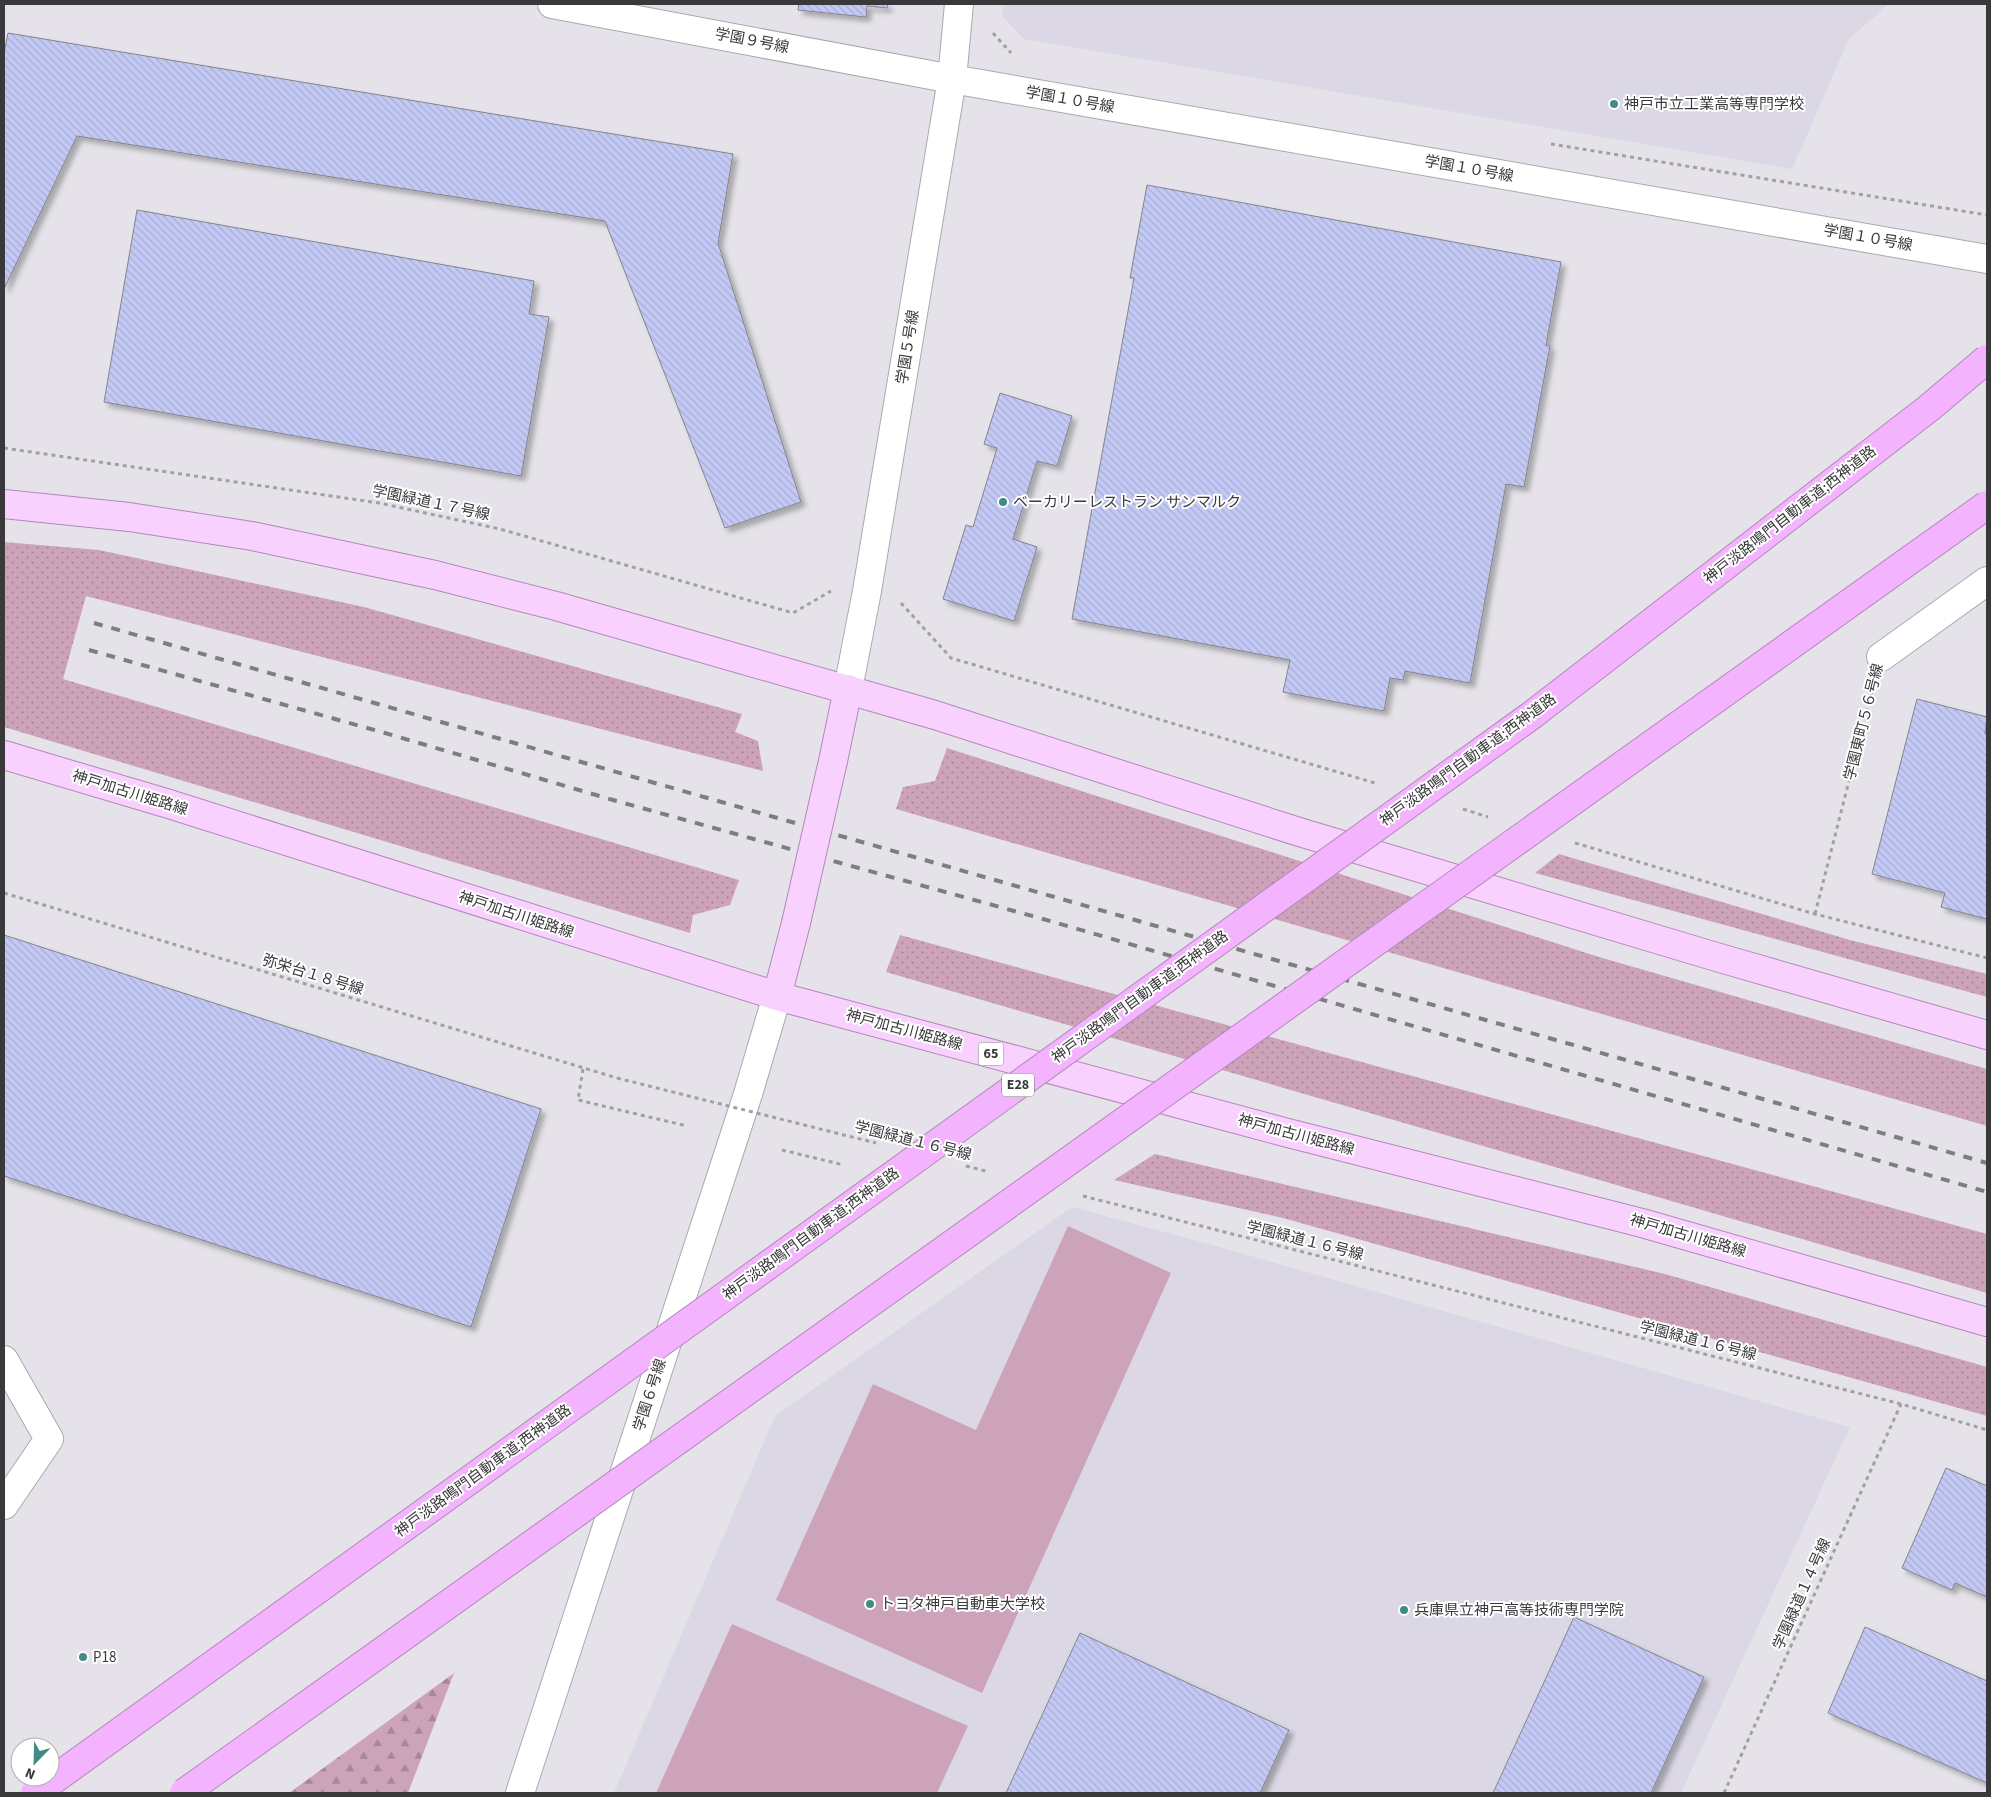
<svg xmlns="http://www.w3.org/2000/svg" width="1991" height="1797" font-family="'Source Sans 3','Noto Sans JP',sans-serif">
  <defs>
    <pattern id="green-dots" width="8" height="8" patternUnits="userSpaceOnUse" patternTransform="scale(1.25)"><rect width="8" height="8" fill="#cda3ba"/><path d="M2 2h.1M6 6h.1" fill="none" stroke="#a78698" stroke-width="1.8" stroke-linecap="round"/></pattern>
    <pattern id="forest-firs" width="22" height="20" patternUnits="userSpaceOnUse" patternTransform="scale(1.25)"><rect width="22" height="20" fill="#cda3ba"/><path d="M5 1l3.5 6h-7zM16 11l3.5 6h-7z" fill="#a78698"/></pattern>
    <pattern id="building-back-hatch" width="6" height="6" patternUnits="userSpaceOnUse" patternTransform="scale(1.25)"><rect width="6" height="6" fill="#c3c9f5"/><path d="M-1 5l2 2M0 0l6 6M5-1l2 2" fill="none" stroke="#a8add3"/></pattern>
    <filter id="shadow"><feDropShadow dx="4.5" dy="4.5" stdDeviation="2.5" flood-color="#0004"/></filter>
  </defs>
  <rect width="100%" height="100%" fill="#e5e3e9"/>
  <g fill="#dbd7e4">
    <polygon points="1004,4 1889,4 1849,39 1792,169 1024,39 1002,16"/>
    <polygon points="1072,1207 1209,1244 1850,1427 1681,1793 614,1793 775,1416"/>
  </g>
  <g fill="url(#green-dots)">
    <polygon points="4,542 99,550 364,607 742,714 735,732 758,741 763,771 86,596 63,679 739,880 730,905 693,915 690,933 4,727"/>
    <polygon points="947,748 1599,957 1987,1069 1987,1126 896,809 903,787 935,781"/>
    <polygon points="1559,854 1850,940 1987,974 1987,997 1535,873"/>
    <polygon points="900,935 1987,1234 1987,1293 886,972"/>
    <polygon points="1155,1154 1665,1274 1987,1367 1987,1416 1283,1218 1114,1180"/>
  </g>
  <polygon fill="url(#forest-firs)" points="454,1673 408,1793 289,1793"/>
  <g fill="#cda3ba">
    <polygon points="1068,1226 1171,1273 982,1693 776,1600 873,1384 976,1430"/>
    <polygon points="732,1624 968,1726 937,1793 656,1793"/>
  </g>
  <g fill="url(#building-back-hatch)" stroke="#83848a" filter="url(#shadow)">
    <polygon points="799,4 888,4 887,8 867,6 866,17 798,10"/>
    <polygon points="8,33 733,154 718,243 801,502 725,528 605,221 77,136 4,289 4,53"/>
    <polygon points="1147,185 1561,262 1546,345 1550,346 1524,487 1506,484 1470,683 1405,671 1403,680 1390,678 1384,711 1283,692 1290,660 1072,619 1134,278 1130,278"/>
    <polygon points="137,210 534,281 529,314 549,317 521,476 104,402"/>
    <polygon points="1000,393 1072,416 1057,466 1037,461 1013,539 1037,547 1014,621 943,599 966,525 973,527 997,448 984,444"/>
    <polygon points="1917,699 1987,717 1985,734 1987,734 1987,919 1941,907 1945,893 1872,874"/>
    <polygon points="4,935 541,1109 471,1327 4,1176"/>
    <polygon points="1946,1468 1987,1486 1987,1597 1955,1583 1952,1590 1902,1568"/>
    <polygon points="1574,1617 1704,1677 1651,1793 1493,1793"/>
    <polygon points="1865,1627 1987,1681 1987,1783 1828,1713"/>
    <polygon points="1080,1633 1289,1730 1260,1793 1006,1793"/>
  </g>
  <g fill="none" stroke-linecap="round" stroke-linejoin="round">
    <defs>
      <g id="minor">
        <polyline points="552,4 952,79 1987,259"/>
        <polyline points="1881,657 1987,581"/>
        <polyline points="848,689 867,591 952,79 959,4"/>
        <polyline points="4,1360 49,1439 4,1505"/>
        <polyline points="520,1793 748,1094 777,996"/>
      </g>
      <g id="major">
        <polyline points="4,504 129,517 252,536 435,575 556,606 935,715 1296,831 1713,956 1987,1035"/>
        <polyline points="4,755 169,804 777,996 1284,1132 1642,1223 1987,1322"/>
        <polyline points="833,761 848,689"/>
        <polyline points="777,996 796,923"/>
      </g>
    </defs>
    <use href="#minor" stroke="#aba9af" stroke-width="30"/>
    <use href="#major" stroke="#b388ba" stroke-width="30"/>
    <g stroke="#a2a0a5" stroke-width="3" stroke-dasharray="4 4" stroke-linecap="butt">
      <polyline points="993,33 1011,53"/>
      <polyline points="1551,144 1987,215"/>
      <polyline points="4,448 379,503 500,529 793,613 831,591"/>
      <polyline points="901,603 951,658 1375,783"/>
      <polyline points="1463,809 1488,817"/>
      <polyline points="1575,843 1815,914 1987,958"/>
      <polyline points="4,893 617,1078"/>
      <polyline points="1815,914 1872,691"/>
      <polyline points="583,1069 578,1100 687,1126"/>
      <polyline points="782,1150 844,1165"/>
      <polyline points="966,1166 989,1172"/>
      <polyline points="1083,1196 1901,1404 1987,1430"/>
      <polyline points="1724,1793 1901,1404"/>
    </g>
    <use href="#minor" stroke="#fff" stroke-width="28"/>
    <use href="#major" stroke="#f8d1fe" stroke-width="28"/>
    <g stroke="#7e7e81" stroke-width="4" stroke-dasharray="9 9" stroke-linecap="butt">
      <polyline points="94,623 1987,1163"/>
      <polyline points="89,650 385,733 613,800 1043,919 1987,1192"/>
    </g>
    <defs>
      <polyline id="major-bridge" points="796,923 833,761"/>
      <g id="highway-bridge">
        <polyline points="35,1793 1532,715 1929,408 1987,359"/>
        <polyline points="184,1793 1987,505"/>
      </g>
    </defs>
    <use href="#major-bridge" stroke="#b388ba" stroke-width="30" stroke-linecap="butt"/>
    <use href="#highway-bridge" stroke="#b388ba" stroke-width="30" stroke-linecap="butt"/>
    <polyline stroke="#a2a0a5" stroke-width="3" stroke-dasharray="4 4" stroke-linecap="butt" points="617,1078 876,1143"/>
    <use href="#major-bridge" stroke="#f8d1fe" stroke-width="28"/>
    <use href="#highway-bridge" stroke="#f4b3fe" stroke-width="28"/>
  </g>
  <g fill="#428a86" stroke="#fff" stroke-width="2">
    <circle cx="1614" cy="104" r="5"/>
    <circle cx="1003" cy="502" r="5"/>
    <circle cx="870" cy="1604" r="5"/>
    <circle cx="1404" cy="1610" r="5"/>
    <circle cx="83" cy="1657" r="5"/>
  </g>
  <g text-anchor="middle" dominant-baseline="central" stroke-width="4" stroke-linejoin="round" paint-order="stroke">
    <g fill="#fff" stroke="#747476" stroke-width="1">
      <rect x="978.5" y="1042.5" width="25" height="23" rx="4"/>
      <rect x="1002" y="1073.5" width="32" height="23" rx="4"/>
    </g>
    <g font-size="14" font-weight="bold" fill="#39393b">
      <text x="991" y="1054">65</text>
      <text x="1018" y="1085">E28</text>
    </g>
    <g font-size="15" fill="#39393b" stroke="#fff">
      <text transform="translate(752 41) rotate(11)">学園９号線</text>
      <text transform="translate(1070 100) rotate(10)">学園１０号線</text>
      <text transform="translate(1469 169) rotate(10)">学園１０号線</text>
      <text transform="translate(1868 238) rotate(10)">学園１０号線</text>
      <text transform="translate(908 347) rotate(-81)">学園５号線</text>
      <text transform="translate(431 503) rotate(12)">学園緑道１７号線</text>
      <text transform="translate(1790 515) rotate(-38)">神戸淡路鳴門自動車道;西神道路</text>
      <text transform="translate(1864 722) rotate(-76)">学園東町５６号線</text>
      <text transform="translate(1468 760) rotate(-36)">神戸淡路鳴門自動車道;西神道路</text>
      <text transform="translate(130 793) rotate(17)">神戸加古川姫路線</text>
      <text transform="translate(516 915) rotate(18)">神戸加古川姫路線</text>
      <text transform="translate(313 975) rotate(17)">弥栄台１８号線</text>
      <text transform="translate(1140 997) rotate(-36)">神戸淡路鳴門自動車道;西神道路</text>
      <text transform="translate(904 1030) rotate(15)">神戸加古川姫路線</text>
      <text transform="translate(1296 1135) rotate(15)">神戸加古川姫路線</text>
      <text transform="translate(913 1141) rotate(14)">学園緑道１６号線</text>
      <text transform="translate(811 1234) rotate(-36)">神戸淡路鳴門自動車道;西神道路</text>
      <text transform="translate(1688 1236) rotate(16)">神戸加古川姫路線</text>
      <text transform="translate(1305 1241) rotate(14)">学園緑道１６号線</text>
      <text transform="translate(1698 1341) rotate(14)">学園緑道１６号線</text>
      <text transform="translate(650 1395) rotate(-72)">学園６号線</text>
      <text transform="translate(483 1471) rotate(-36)">神戸淡路鳴門自動車道;西神道路</text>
      <text transform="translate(1802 1594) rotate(-66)">学園緑道１４号線</text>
    </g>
    <g font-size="15" fill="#39393b" stroke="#fff" text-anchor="start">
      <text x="1624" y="104">神戸市立工業高等専門学校</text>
      <text x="1013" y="502">ベーカリーレストラン サンマルク</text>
      <text x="880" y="1604">トヨタ神戸自動車大学校</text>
      <text x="1414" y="1610">兵庫県立神戸高等技術専門学院</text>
      <text x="93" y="1657">P18</text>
    </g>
  </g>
  <rect width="1991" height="1797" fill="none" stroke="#39393b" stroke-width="10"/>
  <g transform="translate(35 1762) rotate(203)"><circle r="24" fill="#ffffff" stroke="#b0b0b1"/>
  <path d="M0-4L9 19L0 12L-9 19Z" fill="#428a86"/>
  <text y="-8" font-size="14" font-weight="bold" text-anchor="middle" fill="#39393b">N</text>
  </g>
</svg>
